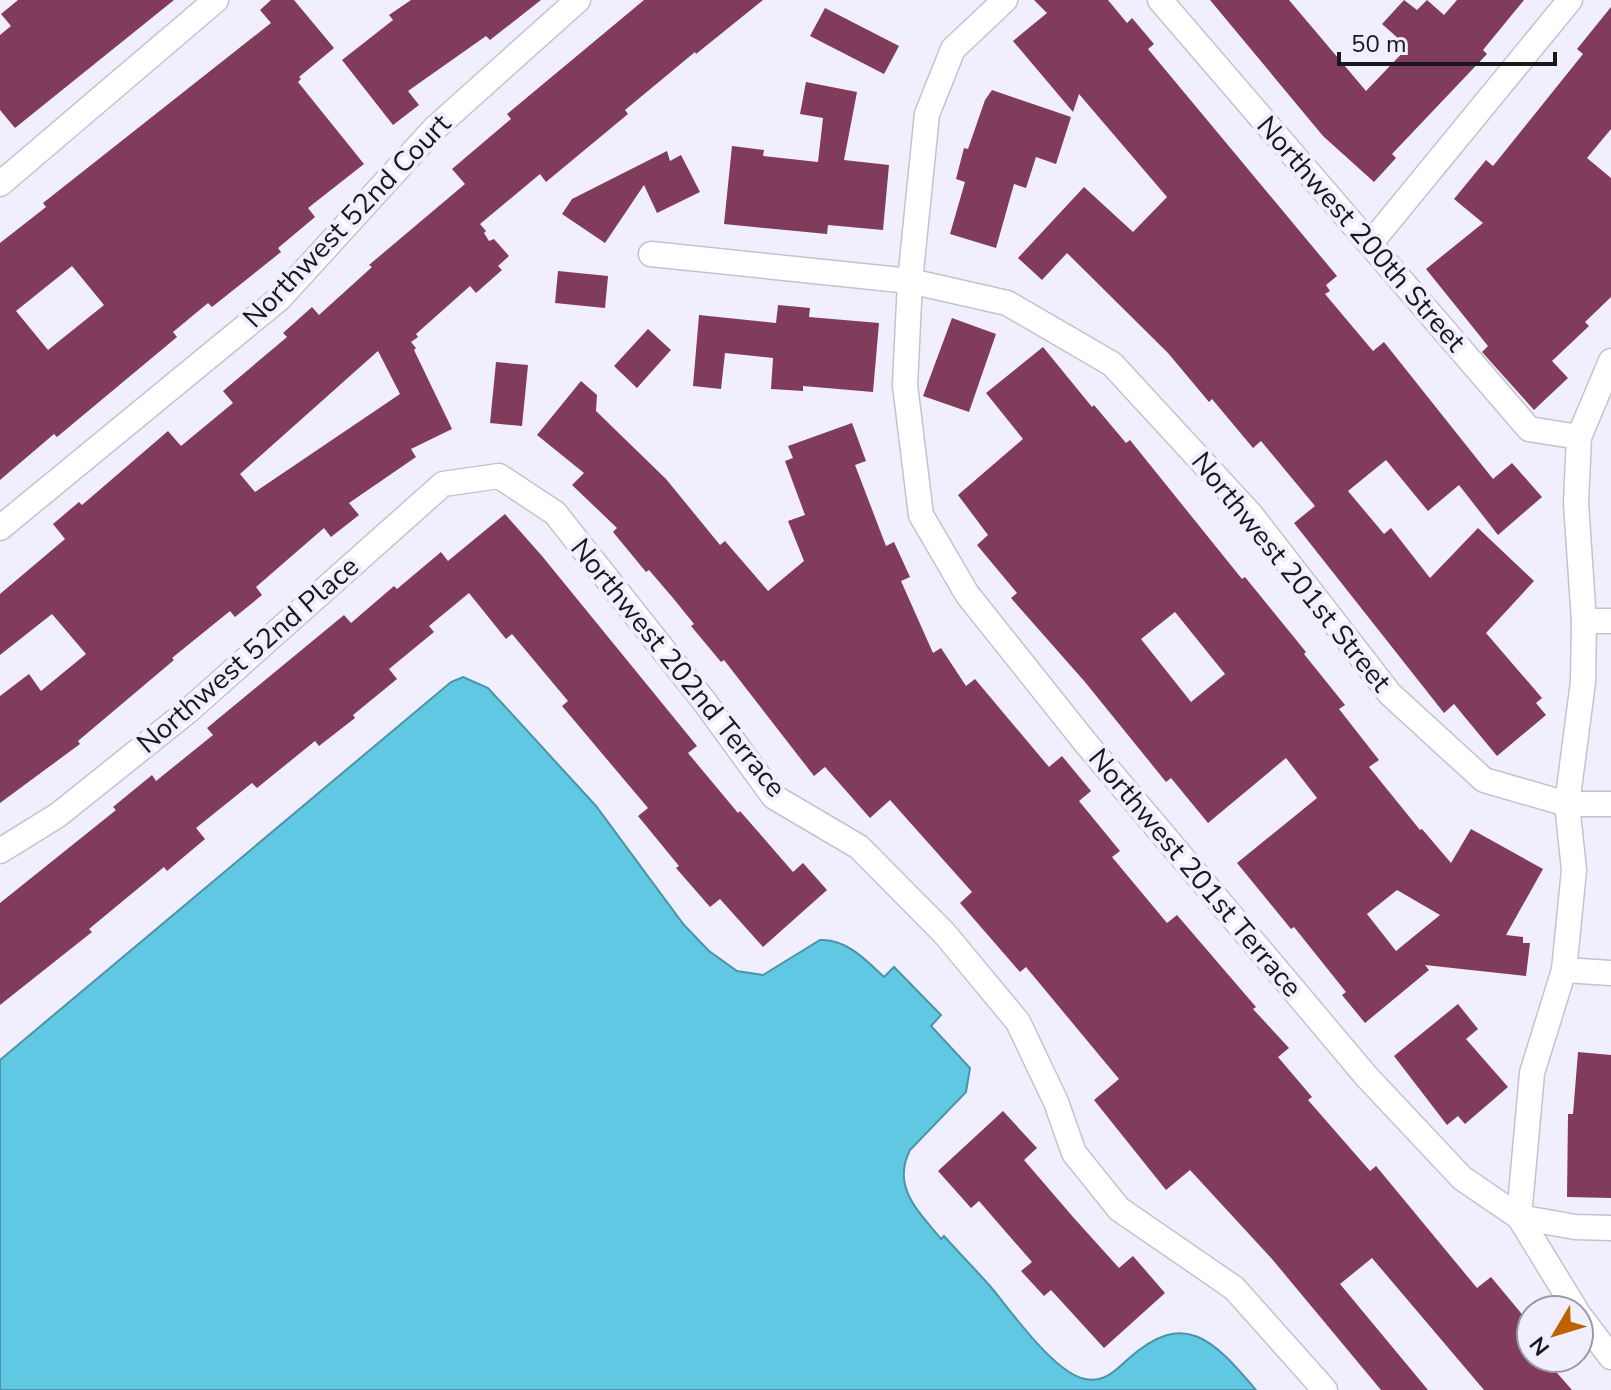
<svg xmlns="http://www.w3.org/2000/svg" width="1611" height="1390" font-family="'Nunito Sans',sans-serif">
  <rect width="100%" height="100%" fill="#f1effd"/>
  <path fill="#61c8e4" stroke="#4b93a8" stroke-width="2" d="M 463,677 L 488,688 L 596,806 L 684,925 L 709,951 L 737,971 L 763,975 L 820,940 C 847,939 866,960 884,977 L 894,967 L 941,1015 L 931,1026 L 970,1068 L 966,1092 L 910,1150 C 891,1187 919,1212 941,1239 L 944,1236 C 959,1253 975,1269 990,1286 C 1011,1311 1054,1373 1085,1379 C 1104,1383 1115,1371 1127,1360 C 1185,1307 1214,1341 1256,1390 L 0,1390 L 0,1060 L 451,682 Z"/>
  <g fill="#813c5c" fill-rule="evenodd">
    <polygon points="18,0 174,0 15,128 0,110 0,35 11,26 1,14"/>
    <path d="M 271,0 L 294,0 L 334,48 L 299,77 L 301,79 L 298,82 L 364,164 L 308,208 L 315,217 L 278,248 L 281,252 L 212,307 L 208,303 L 173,332 L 177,337 L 57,437 L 54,434 L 0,480 L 0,243 L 46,207 L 43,203 L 271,23 L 260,10 ZM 72,266 L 104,305 L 48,350 L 16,311 Z"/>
    <polygon points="411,0 541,0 490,40 486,36 408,91 419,105 393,125 342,60 393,20 389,15"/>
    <path d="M 644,0 L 763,0 L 696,54 L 695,52 L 625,110 L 628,114 L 546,182 L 540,174 L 480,224 L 486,231 L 484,233 L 489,241 L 494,239 L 509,256 L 498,266 L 502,270 L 476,293 L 470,286 L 416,334 L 418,337 L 411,342 L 416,348 L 414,350 L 452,429 L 411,449 L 416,457 L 349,503 L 359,515 L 331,537 L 324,528 L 256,587 L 262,595 L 235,617 L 230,611 L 172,658 L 174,660 L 78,741 L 80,744 L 0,803 L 0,696 L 29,674 L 41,691 L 86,654 L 52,614 L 0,655 L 0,594 L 65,539 L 53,524 L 79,502 L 82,505 L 168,431 L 181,446 L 233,403 L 223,391 L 287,337 L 283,333 L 312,307 L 319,315 L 372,267 L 369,265 L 465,184 L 452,169 L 511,119 L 507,114 ZM 378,351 L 400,394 L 255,492 L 240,474 Z"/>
    <polygon points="1034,0 1108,0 1127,23 1132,18 1154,44 1148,49 1337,276 1326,285 1330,291 1325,294 1373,351 1384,342 1493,479 1512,463 1542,497 1498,535 1459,485 1428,511 1386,460 1348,491 1384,534 1391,528 1430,578 1478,528 1534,581 1486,633 1542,698 1536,703 1546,715 1497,756 1454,704 1444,713 1294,523 1315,506 1261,441 1253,448 1212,399 1209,402 1168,353 1067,253 1042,280 1018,258 1084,187 1133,232 1167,197 1079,94 1073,112 1013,41 1047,13"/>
    <polygon points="1210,0 1289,0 1366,91 1408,47 1382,24 1404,0 1417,10 1427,0 1444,15 1457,0 1524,0 1483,50 1487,54 1392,154 1396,158 1374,182 1323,136"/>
    <polygon points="1611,7 1611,129 1587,158 1611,178 1611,297 1585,322 1589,326 1552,361 1568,378 1534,410 1482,352 1488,346 1426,269 1483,223 1454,199 1486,160 1493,166 1583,54 1577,49"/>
    <polygon points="825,8 899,46 884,74 810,36"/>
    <polygon points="806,82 857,92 844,160 889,165 883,230 828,225 827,234 724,224 732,146 764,150 763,156 818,162 823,118 800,114"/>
    <polygon points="992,90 1071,117 1056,164 1036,157 1026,188 1014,184 996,248 950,234 965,182 956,179 964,148 968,149 985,100"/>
    <polygon points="667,151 670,161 681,155 700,192 657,213 644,185 605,243 562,214 572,199"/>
    <polygon points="558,271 608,276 605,308 555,303"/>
    <polygon points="778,305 810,308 809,317 879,323 873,392 803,386 803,391 771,389 773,358 725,353 721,389 693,386 699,315 776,323"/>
    <polygon points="952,318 996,334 969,412 923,396"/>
    <polygon points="648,329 671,350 637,388 614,366"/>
    <path d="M 1043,347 L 1092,407 L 1094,405 L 1126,443 L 1130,440 L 1242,579 L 1245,577 L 1306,652 L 1304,654 L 1345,705 L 1339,709 L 1379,760 L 1369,767 L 1420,830 L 1422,829 L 1451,863 L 1471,829 L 1543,869 L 1506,935 L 1523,937 L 1523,943 L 1530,943 L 1526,976 L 1425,965 L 1429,970 L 1365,1023 L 1342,995 L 1346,992 L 1294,927 L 1291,929 L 1237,863 L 1317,798 L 1286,758 L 1208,823 L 1171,778 L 1166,782 L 1085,682 L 1011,598 L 1017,593 L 977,545 L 988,535 L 958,495 L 1023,439 L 986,393 ZM 1175,612 L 1225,674 L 1191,702 L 1141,639 ZM 1397,890 L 1440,915 L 1396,951 L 1367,914 Z"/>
    <polygon points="496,362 528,365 522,426 490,423"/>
    <polygon points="581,381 597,395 596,411 666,479 720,545 725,541 768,591 804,561 788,521 805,515 785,461 793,458 788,446 852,423 866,461 855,465 886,546 894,542 910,577 901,581 933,653 941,648 966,686 975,679 1049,767 1062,756 1091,791 1079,801 1120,851 1112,857 1167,923 1177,915 1256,1007 1253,1009 1289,1048 1278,1057 1312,1097 1308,1100 1370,1171 1376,1166 1477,1288 1491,1277 1531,1325 1531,1358 1544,1358 1572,1390 1484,1390 1372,1258 1340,1284 1428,1390 1381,1390 1272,1259 1190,1170 1166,1190 1094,1100 1119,1079 1026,967 1020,972 960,903 972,892 890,800 870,818 825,767 814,776 724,660 721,662 691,626 694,624 673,598 649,570 646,572 613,532 617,528 572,485 584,473 537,435"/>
    <polygon points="505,514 542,556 697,746 688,753 738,813 740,811 793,872 803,863 827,890 763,947 720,899 710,907 676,868 679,866 638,816 648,808 562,706 568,701 512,634 506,639 469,593 429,626 434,632 389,669 397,679 353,715 355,718 319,746 315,741 257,788 252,783 196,828 205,839 167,871 164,867 89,929 92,932 0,1005 0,903 116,810 113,807 152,775 156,781 213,735 207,728 344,615 351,623 394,586 397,589 441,552 448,561"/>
    <polygon points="1458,1004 1478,1029 1466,1039 1508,1087 1465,1124 1458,1116 1447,1125 1394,1056"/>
    <polygon points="1578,1052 1611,1055 1611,1198 1567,1197 1568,1114 1573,1114"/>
    <polygon points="1003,1111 1037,1148 1024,1160 1073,1217 1119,1268 1133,1256 1165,1293 1104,1348 1051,1290 1044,1296 1021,1271 1032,1262 979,1201 971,1208 938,1171"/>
  </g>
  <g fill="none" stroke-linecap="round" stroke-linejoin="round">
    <defs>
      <g id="street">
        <polyline points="1005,0 953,49 927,114 910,281 905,385 921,515 967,594 1085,742 1367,1077 1462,1178 1519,1217 1576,1310"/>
        <polyline points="1160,0 1529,429 1579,437"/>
        <polyline points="0,184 216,0"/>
        <polyline points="1370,244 1570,0"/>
        <polyline points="651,254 910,281 1007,303 1112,364 1252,516 1390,694 1484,780 1567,804 1611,804"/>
        <polyline points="1611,361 1579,437 1576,503 1584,621 1583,682 1567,804 1574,870 1564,970 1532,1073 1519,1217 1575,1227 1611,1228"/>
        <polyline points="0,528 280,298 434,129 578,0"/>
        <polyline points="1584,621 1611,621"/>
        <polyline points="0,851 58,815 188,711 443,484 499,476 555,513 704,701 774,797 859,847 945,934 1018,1022 1056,1102 1074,1153 1119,1209 1234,1288 1325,1390"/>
        <polyline points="1564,970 1611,973"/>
        <polyline points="1579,1315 1611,1357"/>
      </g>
    </defs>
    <use href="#street" stroke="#c5c2d0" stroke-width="27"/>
    <use href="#street" stroke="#fff" stroke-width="24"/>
  </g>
  <g text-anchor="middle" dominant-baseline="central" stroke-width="8" stroke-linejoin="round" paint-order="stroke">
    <g font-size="28" fill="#19181d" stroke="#f1effd">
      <text transform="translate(347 221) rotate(-46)">Northwest 52nd Court</text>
      <text transform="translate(1361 234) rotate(49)">Northwest 200th Street</text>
      <text transform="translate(1291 572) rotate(51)">Northwest 201st Street</text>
      <text transform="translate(248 655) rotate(-41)">Northwest 52nd Place</text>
      <text transform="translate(678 668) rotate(51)">Northwest 202nd Terrace</text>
      <text transform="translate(1195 873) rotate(50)">Northwest 201st Terrace</text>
    </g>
  </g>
  <g transform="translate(1555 1334) rotate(232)"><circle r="38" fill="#f1effd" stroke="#9b99a3" stroke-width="2"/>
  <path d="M0-6L14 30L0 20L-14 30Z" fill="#bc6300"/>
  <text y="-12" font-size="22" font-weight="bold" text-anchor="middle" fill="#19181d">N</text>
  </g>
  <path d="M1339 52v12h216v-12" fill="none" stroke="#19181d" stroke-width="4"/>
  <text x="1351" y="52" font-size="24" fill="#19181d" stroke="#f1effd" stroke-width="6" paint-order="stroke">50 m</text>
</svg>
